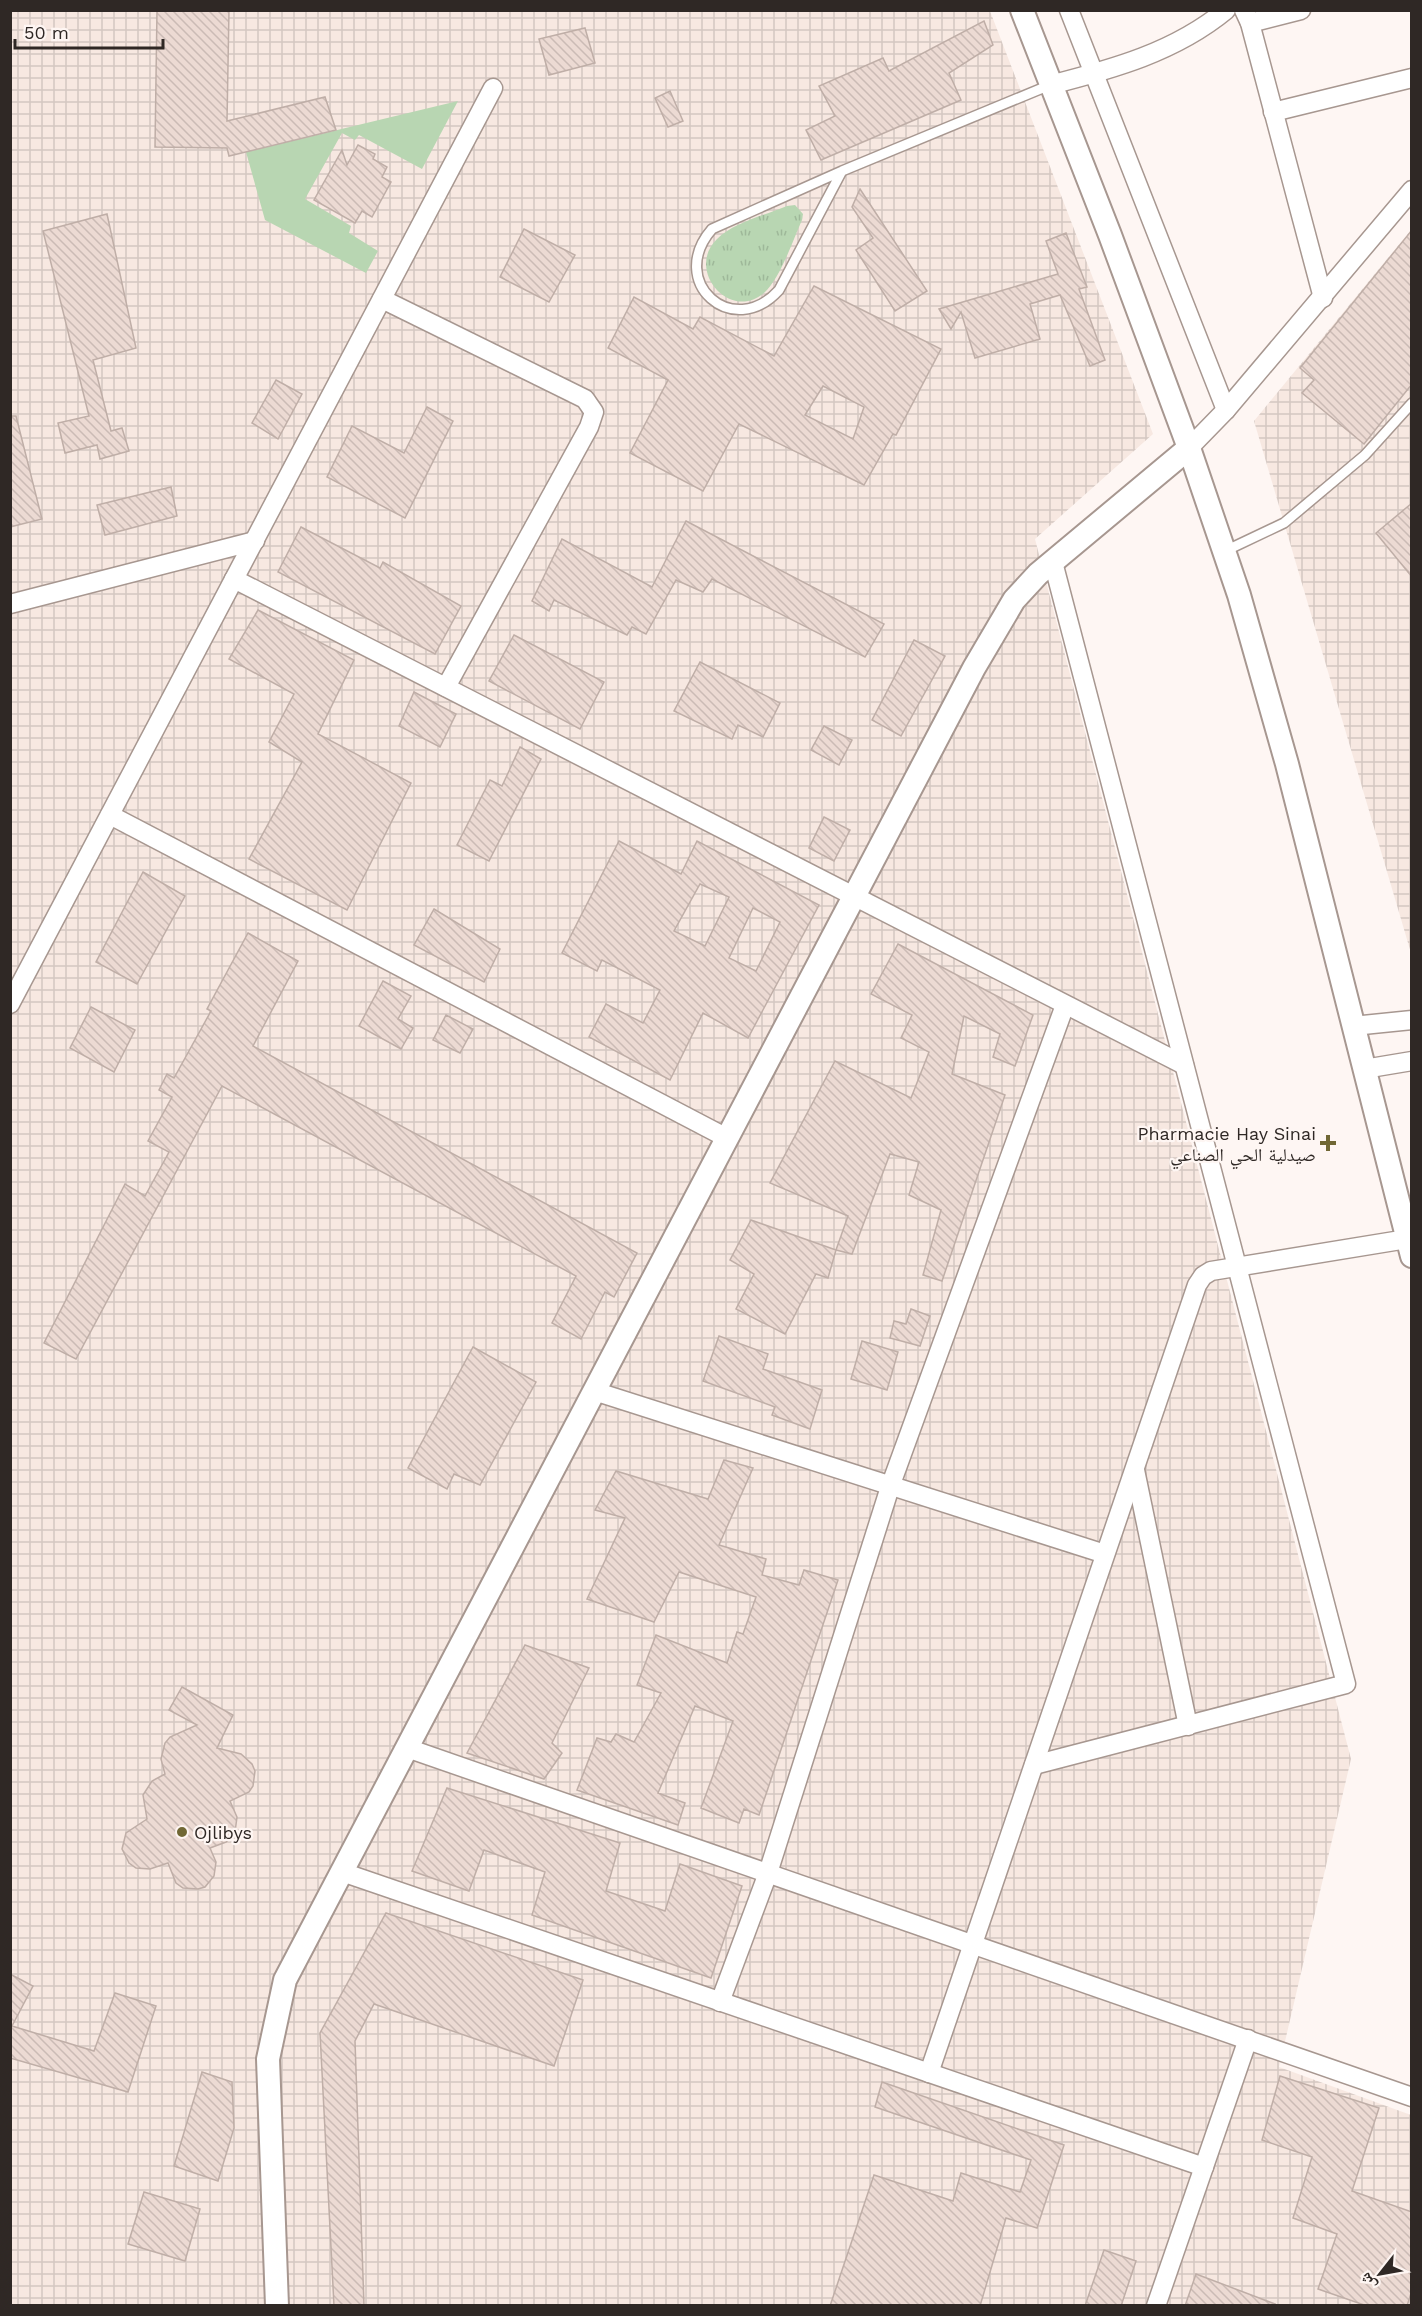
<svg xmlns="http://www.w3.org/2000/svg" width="1422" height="2316" font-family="'Work Sans','Noto Naskh Arabic',sans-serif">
  <defs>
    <pattern id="industrial-grid" width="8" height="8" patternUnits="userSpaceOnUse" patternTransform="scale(1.5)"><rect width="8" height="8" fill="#f7e8e1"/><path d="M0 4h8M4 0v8" fill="none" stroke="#d4c7c1"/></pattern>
    <pattern id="grass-tufts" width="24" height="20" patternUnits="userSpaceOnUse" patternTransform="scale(1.5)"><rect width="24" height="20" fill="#b8d6b2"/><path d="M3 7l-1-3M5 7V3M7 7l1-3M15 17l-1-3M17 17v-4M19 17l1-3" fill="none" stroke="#9eb899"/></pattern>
    <pattern id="building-back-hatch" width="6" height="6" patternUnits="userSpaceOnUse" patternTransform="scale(1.5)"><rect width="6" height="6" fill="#ecdad3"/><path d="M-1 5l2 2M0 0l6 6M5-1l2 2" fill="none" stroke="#cbbbb5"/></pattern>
  </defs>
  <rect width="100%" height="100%" fill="#fef6f3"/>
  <g fill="url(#industrial-grid)">
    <polygon points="11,11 990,11 1153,434 1035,539 1351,1759 1279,2067 1411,2115 1411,2305 11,2304"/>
    <polygon points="1411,230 1411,953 1254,421"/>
  </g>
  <path fill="url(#grass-tufts)" d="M 795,205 L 803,214 L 802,220 C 793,240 780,279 764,293 C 730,322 685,270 717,239 C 734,222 766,215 787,206 Z"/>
  <polygon fill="#b8d6b2" points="458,101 422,169 359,135 355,140 342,133 305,199 351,226 349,233 378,251 366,273 265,220 246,152"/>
  <g fill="url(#building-back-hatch)" stroke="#bfaea7" stroke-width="1.5" fill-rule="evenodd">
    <polygon points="157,10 229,10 227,121 325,97 336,130 229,156 227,148 155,147"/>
    <polygon points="984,21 993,45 949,73 961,100 821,160 806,130 835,116 819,86 883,58 889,71"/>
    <polygon points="585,28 595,63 549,75 539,39"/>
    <polygon points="670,91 683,121 668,127 655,98"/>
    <polygon points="358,145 375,154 373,159 387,167 382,177 391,182 372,217 362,211 355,223 314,200 342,150 347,165"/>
    <polygon points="860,189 927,291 895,311 856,250 873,238 852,207"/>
    <polygon points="107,214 136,348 93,360 111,431 122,428 129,451 100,459 97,445 65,453 58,423 89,416 43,231"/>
    <polygon points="524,229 575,255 549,302 500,277"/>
    <polygon points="1412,230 1412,384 1364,444 1302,393 1314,380 1300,368"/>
    <polygon points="1066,233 1087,287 1079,289 1105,360 1090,366 1060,295 1030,304 1040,339 975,358 961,312 951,329 939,309 1058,274 1046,241"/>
    <path d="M 814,286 L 941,349 L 896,435 L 893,434 L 864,485 L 739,424 L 703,491 L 630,453 L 668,380 L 608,348 L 634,297 L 693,329 L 700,317 L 774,356 ZM 823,386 L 864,407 L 853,439 L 805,415 Z"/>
    <polygon points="276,380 302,394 278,439 252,423"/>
    <polygon points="427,407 453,421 405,518 327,477 352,426 404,453"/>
    <polygon points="10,416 16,416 42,519 10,527"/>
    <polygon points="171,487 177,516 105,535 97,505"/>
    <polygon points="1412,503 1412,577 1376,533"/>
    <polygon points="686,521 884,624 865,657 712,579 703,592 676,580 646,634 632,627 627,635 554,600 549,611 532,601 562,539 652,587"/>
    <polygon points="301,527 380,568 383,562 461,606 435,654 278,572"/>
    <polygon points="258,610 354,660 318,734 411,783 347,910 249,859 302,762 269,742 294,694 229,659"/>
    <polygon points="514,635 604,682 580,729 489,681"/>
    <polygon points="914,640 945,656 901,736 872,720"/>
    <polygon points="700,662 780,703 763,737 738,725 732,739 674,711"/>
    <polygon points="414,692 456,714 440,747 399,726"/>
    <polygon points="824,726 852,740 839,765 811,750"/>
    <polygon points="520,747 541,759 489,861 457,845 490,780 502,786"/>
    <polygon points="824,817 850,830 834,861 809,848"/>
    <path d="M 619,841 L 681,874 L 697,841 L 819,905 L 748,1038 L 703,1013 L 670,1080 L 589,1037 L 606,1004 L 643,1023 L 660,990 L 602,960 L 597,971 L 562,953 ZM 700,884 L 729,897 L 705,946 L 674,931 ZM 753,908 L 780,922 L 756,971 L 729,958 Z"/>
    <polygon points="143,872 185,896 137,984 96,962"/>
    <polygon points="434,909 500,949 484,982 414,945"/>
    <polygon points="248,933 298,961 253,1046 637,1253 614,1297 605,1292 581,1339 552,1323 576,1276 222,1086 76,1359 44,1343 125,1184 145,1196 169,1152 148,1141 172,1097 159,1090 167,1074 174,1078 211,1011 207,1009"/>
    <polygon points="898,944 1033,1015 1015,1066 993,1057 1000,1034 964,1016 952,1074 1005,1095 942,1281 923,1275 941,1210 909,1195 919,1162 890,1154 852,1254 836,1250 848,1216 770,1183 835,1061 911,1098 929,1052 901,1038 912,1015 871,994"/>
    <polygon points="383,981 411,996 398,1019 413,1028 401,1049 359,1026"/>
    <polygon points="91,1007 135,1030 114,1072 70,1048"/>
    <polygon points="446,1015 473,1029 460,1053 433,1040"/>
    <polygon points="751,1220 836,1250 828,1278 816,1274 785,1334 736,1309 754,1274 730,1260"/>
    <polygon points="911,1309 930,1316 920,1346 890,1338 894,1321 906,1324"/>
    <polygon points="719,1336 768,1354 763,1369 822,1390 810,1429 772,1415 775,1407 703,1381"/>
    <polygon points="862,1341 898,1352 887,1390 851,1379"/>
    <polygon points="473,1347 536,1382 480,1485 454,1474 447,1489 408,1468"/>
    <polygon points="724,1460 753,1468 719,1545 766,1559 762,1575 799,1585 804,1570 838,1580 759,1815 744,1809 739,1823 701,1808 733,1721 695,1706 658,1793 685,1803 678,1825 577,1790 597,1738 611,1742 616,1734 634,1742 661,1693 637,1685 656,1635 727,1663 737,1632 743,1634 756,1597 679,1572 654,1622 587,1599 625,1518 595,1510 616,1471 708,1499"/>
    <polygon points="525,1645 589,1668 552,1743 562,1753 544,1779 467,1753"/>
    <polygon points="182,1687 233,1715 217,1748 241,1754 252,1764 255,1771 253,1786 249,1792 230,1801 237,1817 235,1832 226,1842 210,1848 216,1862 214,1876 205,1887 198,1889 183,1888 176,1883 168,1863 150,1869 136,1868 129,1863 122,1849 126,1833 147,1819 143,1795 152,1781 165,1774 161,1759 165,1743 170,1737 197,1725 169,1710"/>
    <polygon points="447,1788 620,1843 606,1891 665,1911 680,1864 742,1886 711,1978 532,1915 545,1872 484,1850 469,1891 412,1871"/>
    <polygon points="386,1913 583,1980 554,2066 374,2004 355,2041 364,2306 334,2306 320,2033"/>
    <polygon points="10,1974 33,1986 12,2026 94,2051 115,1993 156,2006 128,2092 10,2058"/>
    <polygon points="202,2072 232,2082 234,2128 218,2181 174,2166"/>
    <polygon points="1280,2076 1379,2108 1352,2191 1412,2212 1412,2290 1407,2306 1367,2306 1318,2289 1337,2234 1293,2218 1312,2157 1262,2140"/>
    <polygon points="882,2082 1064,2145 1037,2228 1006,2218 980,2306 830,2306 874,2175 953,2201 961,2173 1020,2192 1031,2160 875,2107"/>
    <polygon points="144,2192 200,2209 185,2261 128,2244"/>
    <polygon points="1104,2250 1136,2261 1121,2306 1085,2306"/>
    <polygon points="1196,2274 1275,2304 1274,2306 1185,2306"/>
  </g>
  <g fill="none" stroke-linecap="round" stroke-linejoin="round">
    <defs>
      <g id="service">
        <path d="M 842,171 L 779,290 C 733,341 666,282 712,229 L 842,171 L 1050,85"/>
        <polyline points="1225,551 1284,523 1365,455 1412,403"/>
      </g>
      <g id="minor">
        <polyline points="1069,10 1226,410"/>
        <polyline points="1244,10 1250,23 1323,298"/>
        <polyline points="1250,23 1301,10"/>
        <path d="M 1050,85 C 1113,69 1175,52 1226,10"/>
        <polyline points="1273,112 1412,78"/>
        <polyline points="382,299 585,399 594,412 589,427 446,687"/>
        <polyline points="1189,448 1226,410 1412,190"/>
        <polyline points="234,579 1184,1065"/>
        <polyline points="10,604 255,541"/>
        <polyline points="110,815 727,1138"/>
        <polyline points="10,1004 493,88"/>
        <polyline points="1353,1026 1412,1020"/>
        <polyline points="1364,1069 1412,1061"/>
        <polyline points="594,1391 1105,1554"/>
        <polyline points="1135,1470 1188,1726"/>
        <polyline points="407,1748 1412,2097"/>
        <polyline points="1034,1765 1346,1684 1053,562"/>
        <polyline points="342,1872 1204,2167"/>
        <polyline points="720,2002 768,1873 890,1487 1065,1005"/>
        <polyline points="929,2073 1197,1285 1203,1276 1211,1271 1407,1239"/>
        <polyline points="1156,2306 1248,2039"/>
      </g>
      <g id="tertiary">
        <polyline points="1022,10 1110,235 1189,448 1239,595 1287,764 1412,1256"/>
        <polyline points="277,2306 268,2059 285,1980 974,668 1014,600 1038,574 1189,448"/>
      </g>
    </defs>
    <use href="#service" stroke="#a79790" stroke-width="12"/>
    <use href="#minor" stroke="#a79790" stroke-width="21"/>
    <use href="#tertiary" stroke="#a79790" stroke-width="26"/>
    <use href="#service" stroke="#fff" stroke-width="9"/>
    <use href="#minor" stroke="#fff" stroke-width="18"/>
    <use href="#tertiary" stroke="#fff" stroke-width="22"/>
  </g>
  <g fill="#706734" stroke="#fef6f3" stroke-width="2">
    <path d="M1325 1134h6v6h6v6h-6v6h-6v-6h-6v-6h6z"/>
    <circle cx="182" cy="1832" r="6"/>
  </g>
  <g text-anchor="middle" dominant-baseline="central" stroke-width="4.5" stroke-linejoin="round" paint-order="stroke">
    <g font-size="18" fill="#2f2825" stroke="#fef6f3" text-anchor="end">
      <text x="1316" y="1133">Pharmacie Hay Sinai<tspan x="1316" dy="21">صيدلية الحي الصناعي</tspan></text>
      <text x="194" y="1832" text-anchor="start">Ojlibys</text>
    </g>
  </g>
  <rect width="1422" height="2316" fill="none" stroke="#2f2825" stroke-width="24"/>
  <g transform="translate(1380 2274) rotate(239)" stroke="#fef6f3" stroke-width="4.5" paint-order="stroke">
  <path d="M0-4.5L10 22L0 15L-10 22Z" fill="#2f2825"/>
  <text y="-9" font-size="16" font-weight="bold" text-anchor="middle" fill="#2f2825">ش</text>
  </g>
  <path d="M15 39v9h148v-9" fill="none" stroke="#2f2825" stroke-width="3"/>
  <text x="24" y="39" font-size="18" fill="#2f2825" stroke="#fef6f3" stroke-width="4.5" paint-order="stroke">50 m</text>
</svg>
